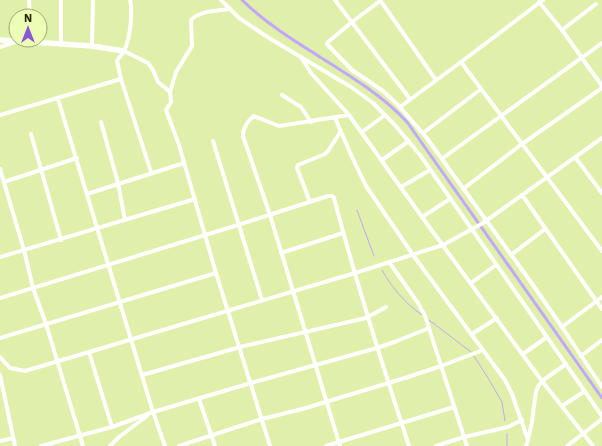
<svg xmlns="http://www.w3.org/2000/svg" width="602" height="446" font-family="'Work Sans',sans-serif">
  <rect width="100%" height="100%" fill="#e0efa9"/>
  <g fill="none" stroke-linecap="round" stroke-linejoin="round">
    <g stroke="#c2a7fe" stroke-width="1">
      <polyline points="357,210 374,256"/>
      <path d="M 382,270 C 392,288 405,303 422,315"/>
      <polyline points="429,320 471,352"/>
      <polyline points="474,356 488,378 502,402 505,421"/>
      <polyline points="507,434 507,446"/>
    </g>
    <path stroke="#c2a7fe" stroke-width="3" d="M 242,0 C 291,48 360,72 407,122 L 602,398"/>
    <g stroke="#fff" stroke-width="4">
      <polyline points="29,0 30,16"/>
      <polyline points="61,0 61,44"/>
      <path d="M 130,0 C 133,12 130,40 124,51 C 122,55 119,57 117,61 L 121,79 L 151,172"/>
      <polyline points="221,0 239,18 269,38 351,87 373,103 394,124 420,155 602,416"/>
      <polyline points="335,0 410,99"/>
      <polyline points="380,0 436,80"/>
      <polyline points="380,1 352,22 328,42 327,44 352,70 383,91 398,105 426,137 533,285 562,327 602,297"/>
      <polyline points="539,2 562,30 602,86"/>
      <path d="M 229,9 C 217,11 199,11 191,20 L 192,46 L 176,72 L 170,92 L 171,102 L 166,110 L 179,145 L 216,273 L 270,446"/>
      <polyline points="562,30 596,4"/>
      <polyline points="92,46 93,0"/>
      <polyline points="0,47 15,42"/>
      <polyline points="124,51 148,63 153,70 158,82 170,92"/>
      <polyline points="301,57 311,73 349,115 422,217 542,381 593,446"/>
      <polyline points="461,62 543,0"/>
      <polyline points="282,95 301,107 311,122"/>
      <polyline points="58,99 153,412 165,446"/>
      <polyline points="400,107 461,62 602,251"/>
      <polyline points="0,115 121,79"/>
      <polyline points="335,118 352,157 366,186 413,255 505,380 512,394 528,440 526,446"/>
      <polyline points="101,122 118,183 125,220"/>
      <polyline points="362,132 385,115"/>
      <polyline points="423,133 481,89"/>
      <polyline points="31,134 61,240"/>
      <polyline points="213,141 262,300"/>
      <polyline points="575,157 602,193"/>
      <polyline points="443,158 602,43"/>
      <polyline points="382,160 409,141"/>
      <polyline points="0,169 24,250 33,288 46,324 83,446"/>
      <polyline points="4,182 77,158"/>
      <polyline points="401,187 430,170"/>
      <polyline points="463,189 522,144 602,88"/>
      <polyline points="87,194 184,163"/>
      <polyline points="522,195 602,309"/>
      <polyline points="310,202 297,168 298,165 325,154 328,151 341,131"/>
      <polyline points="422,217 450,199"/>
      <polyline points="281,253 343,233"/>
      <polyline points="511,255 545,229"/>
      <polyline points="0,257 195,199"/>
      <polyline points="389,262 418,303 425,316 467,446"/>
      <polyline points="471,283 496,265"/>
      <path d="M 0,298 L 238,225 L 328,196 L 332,196 L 334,198 C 356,282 382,364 409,446"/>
      <polyline points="562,327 602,387"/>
      <polyline points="472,334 497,318"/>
      <polyline points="0,338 216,273"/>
      <polyline points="89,352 112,427"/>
      <polyline points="523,354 547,337"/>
      <polyline points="581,356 602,340"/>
      <polyline points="0,357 10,368 25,371 355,273 443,245 483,223 602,138"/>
      <polyline points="0,375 15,446"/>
      <polyline points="142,375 240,347 366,318 386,307"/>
      <polyline points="199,399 215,446"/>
      <polyline points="562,406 585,391"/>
      <polyline points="528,439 532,422 536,391 539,385 542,381 566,364"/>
      <polyline points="0,441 13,438"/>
      <polyline points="41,446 112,427 153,412 251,383 377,348 397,341 429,328"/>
      <polyline points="110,446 119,437 147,416"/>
      <polyline points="179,446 262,419 306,408 408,377 441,366 483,350"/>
      <polyline points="326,446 454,407"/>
      <path d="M 340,446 L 270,215 L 243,136 C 243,128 248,120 254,116 L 279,126 L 349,115"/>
      <polyline points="436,446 464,437 508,427 522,420"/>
      <polyline points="567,446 602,419"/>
    </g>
    <polyline stroke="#fff" stroke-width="5.5" points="0,40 92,46 124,51"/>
  </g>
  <g transform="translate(28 28)"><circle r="19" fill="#edfdb6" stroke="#9da974"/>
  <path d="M0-3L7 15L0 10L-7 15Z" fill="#8759d2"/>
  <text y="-6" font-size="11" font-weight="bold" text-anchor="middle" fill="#262b10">N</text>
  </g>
</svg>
